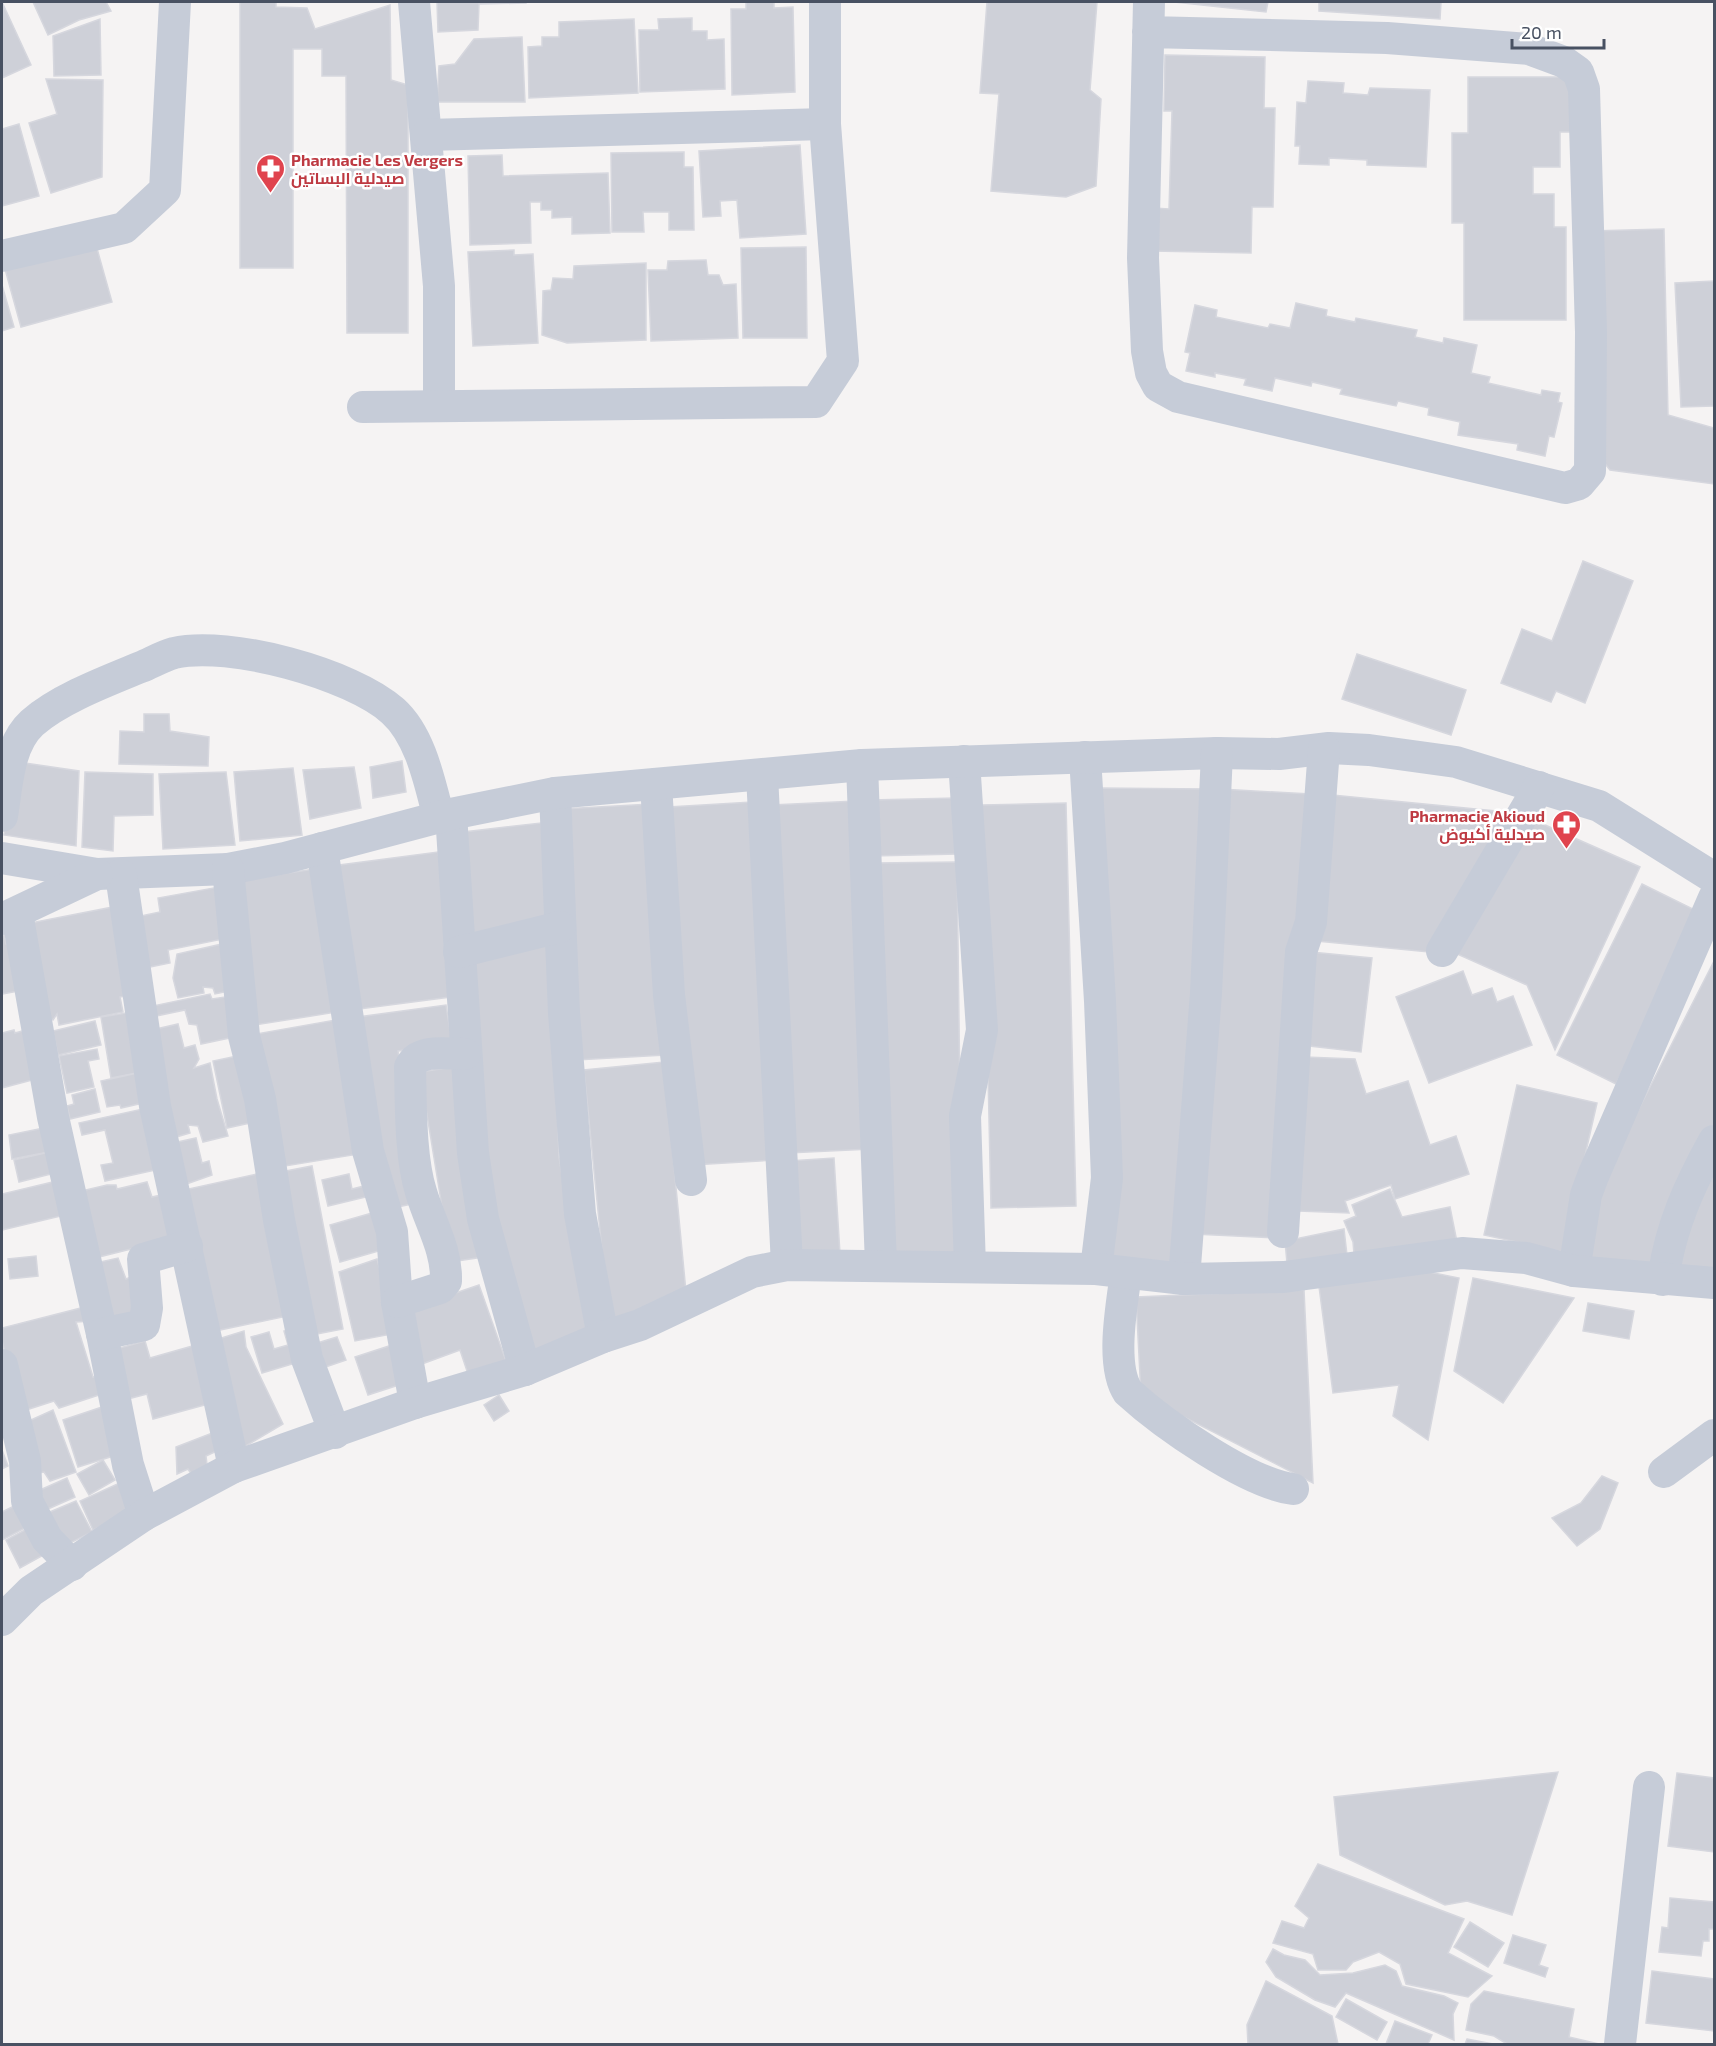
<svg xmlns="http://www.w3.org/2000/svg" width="1716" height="2046" font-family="'Exo 2',Cairo,sans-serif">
  <rect width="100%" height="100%" fill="#f5f3f3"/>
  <g fill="#ced0d8" stroke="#d6d7de" stroke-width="1.5">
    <polygon points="2,2 31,65 2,78"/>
    <polygon points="33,2 106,2 111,11 79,20 48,35"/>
    <polygon points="240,2 276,2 276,7 307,8 315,29 390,5 391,80 408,85 408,333 347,333 346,76 322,76 322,49 293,49 293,268 240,268"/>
    <polygon points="437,2 526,2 526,3 479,4 478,30 438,32"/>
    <polygon points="746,2 774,2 774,8 793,7 795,92 732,95 731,9 746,9"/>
    <polygon points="987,2 1097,2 1090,90 1101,99 1096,186 1066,197 991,191 999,94 980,93"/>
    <polygon points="1174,2 1268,2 1266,12"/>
    <polygon points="1319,2 1441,2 1440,19 1319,11"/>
    <polygon points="692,18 692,31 707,31 707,40 724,39 725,89 640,92 639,30 659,30 658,19"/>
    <polygon points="100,19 101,75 54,76 53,36"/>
    <polygon points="634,19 638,93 529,98 528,47 542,46 542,37 559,37 559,22"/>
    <polygon points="522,37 525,102 437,102 439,66 455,64 474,39"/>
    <polygon points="1165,55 1265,57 1264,108 1275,108 1273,207 1252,207 1251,253 1153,251 1154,208 1169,209 1172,111 1164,111"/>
    <polygon points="1468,77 1576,77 1576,132 1560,132 1560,167 1533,167 1533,194 1554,194 1554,227 1566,227 1566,320 1464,320 1464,223 1452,223 1452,133 1468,133"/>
    <polygon points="46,79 103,80 102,177 51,193 29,123 57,114"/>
    <polygon points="1308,81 1344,83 1343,93 1368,95 1370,88 1430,90 1426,167 1367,165 1367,160 1329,158 1329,165 1299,164 1300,146 1295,146 1297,102 1306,103"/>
    <polygon points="19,124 39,196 2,206 2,129"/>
    <polygon points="800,145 806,234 740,238 737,200 720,201 721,216 703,217 699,151"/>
    <polygon points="684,152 684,167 693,167 694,230 669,230 669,212 643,212 644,232 612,232 611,153"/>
    <polygon points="502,155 503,176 608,173 610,233 572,234 572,217 552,218 552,210 541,210 541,202 530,202 531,243 470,245 468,156"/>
    <polygon points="1664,229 1668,415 1714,428 1714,484 1610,470 1596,452 1591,231"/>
    <polygon points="96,245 112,302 21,327 5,269"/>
    <polygon points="806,247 807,338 743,338 741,248"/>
    <polygon points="514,250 514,255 533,254 538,343 473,346 468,252"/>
    <polygon points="706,260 708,275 719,275 723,285 736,284 738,338 651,341 648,270 667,270 668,261"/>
    <polygon points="646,263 646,340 567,343 542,335 543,291 551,290 553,278 573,279 574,266"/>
    <polygon points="1714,281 1714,406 1681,407 1675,283"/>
    <polygon points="2,285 14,327 2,331"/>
    <polygon points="1296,303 1327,310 1326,316 1355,322 1356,318 1417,330 1415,337 1443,343 1444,338 1477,345 1471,373 1490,377 1488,383 1541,395 1542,390 1560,393 1558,402 1562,403 1554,437 1549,436 1545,456 1517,450 1518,444 1458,435 1460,422 1428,415 1429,408 1398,401 1396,406 1340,394 1342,389 1312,382 1311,386 1275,378 1272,391 1244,385 1246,379 1215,373 1215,377 1186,371 1190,353 1185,352 1195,305 1217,310 1216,317 1268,328 1270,324 1290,328"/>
    <polygon points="1583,561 1633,581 1585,703 1556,691 1551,702 1501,683 1522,629 1552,641"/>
    <polygon points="1357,654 1466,690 1451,735 1342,699"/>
    <polygon points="144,714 169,714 170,731 209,737 208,766 119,764 120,731 144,732"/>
    <polygon points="402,761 406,792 373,798 370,767"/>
    <polygon points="18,762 79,771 76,846 4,835"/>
    <polygon points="354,767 361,808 310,819 303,770"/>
    <polygon points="293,768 302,835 240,841 234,772"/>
    <polygon points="85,772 153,774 153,815 114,816 113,851 82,847"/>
    <polygon points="226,772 235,845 163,849 159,774"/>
    <polygon points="1097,788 1208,789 1176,1269 1104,1262"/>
    <polygon points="1220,789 1310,794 1277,1238 1194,1234"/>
    <polygon points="1332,795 1516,813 1429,952 1317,941"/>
    <polygon points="956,798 958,854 872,856 871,800"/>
    <polygon points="856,801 871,1149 788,1153 772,805"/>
    <polygon points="752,802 776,1160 693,1165 669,807"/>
    <polygon points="1066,803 1076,1206 991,1208 982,805"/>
    <polygon points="651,804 665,1055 576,1060 562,809"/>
    <polygon points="1527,817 1640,867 1555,1050 1527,985 1457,954"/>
    <polygon points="541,823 552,926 465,935 455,833"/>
    <polygon points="438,852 458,996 352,1010 332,866"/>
    <polygon points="957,862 962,1259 882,1260 876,863"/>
    <polygon points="320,868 343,1011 255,1025 232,882"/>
    <polygon points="1642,884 1701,913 1616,1084 1557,1055"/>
    <polygon points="219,887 228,938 168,950 170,963 140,969 131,918 160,912 158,898"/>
    <polygon points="113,907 131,995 120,997 123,1012 59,1025 57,1014 53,1020 43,1013 20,925"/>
    <polygon points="2,935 4,935 6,944 15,942 19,991 2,994"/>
    <polygon points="551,935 559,1157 587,1330 530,1359 486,1200 466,957"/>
    <polygon points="222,944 234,990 215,994 213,988 203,987 204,993 178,998 173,978 177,954"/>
    <polygon points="1311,952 1372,958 1361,1052 1301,1045"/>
    <polygon points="1714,961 1714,1127 1656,1274 1585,1263 1594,1197"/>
    <polygon points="1463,971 1472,995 1492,988 1497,1002 1513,996 1532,1045 1429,1083 1396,997"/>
    <polygon points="210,994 212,999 225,997 244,1035 201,1044 197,1025 189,1024 185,1010 147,1018 148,1007"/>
    <polygon points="446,1005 452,1044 398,1051 417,1203 388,1209 358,1017"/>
    <polygon points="138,1011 142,1072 111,1078 101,1017"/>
    <polygon points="341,1019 365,1153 279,1167 256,1034"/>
    <polygon points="95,1021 101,1045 58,1055 53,1031"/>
    <polygon points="178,1024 184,1048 195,1045 199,1059 194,1068 210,1063 217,1099 228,1136 203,1142 198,1126 188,1125 190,1133 173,1138 147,1031"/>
    <polygon points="14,1030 15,1033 26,1030 36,1079 2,1088 2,1033"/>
    <polygon points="97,1049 99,1059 88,1061 94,1087 67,1093 59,1056"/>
    <polygon points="247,1054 260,1121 227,1128 213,1061"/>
    <polygon points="1305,1057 1355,1059 1366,1094 1408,1081 1430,1145 1456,1136 1469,1174 1395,1199 1391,1185 1345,1201 1349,1213 1299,1211"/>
    <polygon points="664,1062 686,1292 609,1321 584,1070"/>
    <polygon points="453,1067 483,1257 451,1262 420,1072"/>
    <polygon points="142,1072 148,1102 121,1108 120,1105 107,1107 101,1081"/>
    <polygon points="1517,1085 1597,1103 1563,1252 1484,1235"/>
    <polygon points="95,1089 100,1112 70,1119 67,1106 74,1104 72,1095"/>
    <polygon points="147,1108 169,1167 105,1181 101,1165 113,1163 105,1130 82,1135 79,1123"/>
    <polygon points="49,1127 54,1151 12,1159 9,1135"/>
    <polygon points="196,1138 202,1163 209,1161 212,1175 178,1187 168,1144"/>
    <polygon points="54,1151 59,1172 19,1182 14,1160"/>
    <polygon points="834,1158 840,1254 794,1257 789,1161"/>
    <polygon points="312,1166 343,1329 306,1336 275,1173"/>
    <polygon points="1714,1170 1714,1277 1674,1275 1677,1233"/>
    <polygon points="266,1172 297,1314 215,1331 184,1190"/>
    <polygon points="349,1174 352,1189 368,1185 370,1196 328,1206 322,1180"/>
    <polygon points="57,1181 65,1215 2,1230 2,1194"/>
    <polygon points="147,1182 152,1197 161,1195 175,1238 91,1259 77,1192 107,1185 116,1185 117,1189"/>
    <polygon points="1390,1189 1402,1217 1450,1207 1458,1247 1354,1254 1353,1242 1344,1221 1356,1216 1352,1205"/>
    <polygon points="379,1211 389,1248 340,1262 330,1225"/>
    <polygon points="1344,1229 1347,1255 1287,1263 1285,1241"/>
    <polygon points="36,1256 38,1276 10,1279 8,1259"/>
    <polygon points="118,1258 126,1279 138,1274 139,1321 107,1328 91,1264"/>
    <polygon points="377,1259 397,1333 355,1341 339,1272"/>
    <polygon points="1404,1267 1459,1278 1428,1440 1393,1416 1399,1385 1333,1393 1318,1279"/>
    <polygon points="1473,1278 1574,1298 1503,1403 1454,1371"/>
    <polygon points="479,1285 506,1361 468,1374 460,1350 422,1364 403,1311"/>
    <polygon points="1304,1290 1313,1483 1141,1395 1136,1297"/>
    <polygon points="1588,1303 1634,1311 1629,1339 1583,1331"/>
    <polygon points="85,1307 91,1321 76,1322 93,1377 101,1375 108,1392 59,1408 54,1401 20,1412 2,1341 2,1328"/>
    <polygon points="293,1329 302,1361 262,1373 251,1337 269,1332 274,1349 288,1345 284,1331"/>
    <polygon points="244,1331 246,1347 283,1424 244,1447 215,1340"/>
    <polygon points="337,1337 346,1360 317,1370 317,1343"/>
    <polygon points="145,1341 150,1358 196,1345 212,1403 153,1419 147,1394 124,1400 116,1349"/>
    <polygon points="392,1345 405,1383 368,1395 355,1357"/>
    <polygon points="499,1395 509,1411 494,1421 484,1405"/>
    <polygon points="105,1406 120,1454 78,1467 63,1420"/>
    <polygon points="53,1410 76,1472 50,1481 44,1472 34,1474 20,1425"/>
    <polygon points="220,1430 223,1448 206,1456 208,1473 194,1478 188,1469 177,1474 176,1447"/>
    <polygon points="2,1450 8,1466 2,1469"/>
    <polygon points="103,1460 115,1480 89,1495 77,1474"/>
    <polygon points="1602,1476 1618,1483 1600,1529 1577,1546 1552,1518 1581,1503"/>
    <polygon points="67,1478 75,1497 39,1513 31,1494"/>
    <polygon points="124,1481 137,1511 93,1530 80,1501"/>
    <polygon points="76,1501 92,1532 64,1546 40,1516"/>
    <polygon points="18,1504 29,1526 2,1540 2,1512"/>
    <polygon points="34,1525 49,1552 20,1568 6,1540"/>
    <polygon points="1558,1772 1512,1915 1467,1901 1445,1905 1340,1855 1334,1797"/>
    <polygon points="1677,1773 1714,1778 1714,1852 1668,1846"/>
    <polygon points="1318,1864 1464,1919 1448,1953 1492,1976 1468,1997 1406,1984 1400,1964 1379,1952 1353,1962 1346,1970 1318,1970 1313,1954 1273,1943 1282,1921 1304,1928 1309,1918 1295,1906"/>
    <polygon points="1670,1898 1714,1902 1714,1929 1709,1929 1709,1941 1703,1941 1701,1956 1659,1952 1662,1927 1668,1928"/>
    <polygon points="1470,1922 1504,1943 1488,1967 1454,1947"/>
    <polygon points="1513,1935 1546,1945 1539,1965 1548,1968 1545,1977 1504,1963"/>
    <polygon points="1273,1949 1284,1955 1305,1960 1320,1975 1353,1973 1385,1965 1396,1971 1402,1986 1444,1996 1458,2003 1453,2014 1454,2040 1346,1993 1335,2007 1315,2000 1276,1977 1266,1962"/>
    <polygon points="1652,1971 1714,1979 1714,2031 1646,2023"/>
    <polygon points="1266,1981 1332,2016 1338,2044 1248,2044 1247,2025"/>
    <polygon points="1484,1991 1574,2009 1569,2037 1599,2044 1507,2044 1494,2036 1466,2030 1471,2004"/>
    <polygon points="1346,1999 1387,2022 1377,2040 1336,2017"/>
    <polygon points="1395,2021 1432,2035 1428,2044 1386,2044"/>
    <polygon points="1467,2039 1493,2044 1465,2044"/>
  </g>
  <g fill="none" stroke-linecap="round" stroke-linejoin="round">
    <g stroke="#c6ccd8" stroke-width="32">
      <polyline points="414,2 439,286 439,406"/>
      <polyline points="1148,32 1387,38 1529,49 1564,62 1578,72 1584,89 1591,332 1590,471 1579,484 1565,488 1178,397 1158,386 1151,373 1147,351 1143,258 1149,2"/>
      <polyline points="427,135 825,124"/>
      <polyline points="2,256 124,228 165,190 175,2"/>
      <polyline points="363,407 816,402 843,361 825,124 825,2"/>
      <polyline points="1085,757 1100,1001 1107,1178 1096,1269"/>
      <polyline points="964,761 982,1030 965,1116 970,1267"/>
      <polyline points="862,765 881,1265"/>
      <polyline points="762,775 787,1265"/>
      <polyline points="656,784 669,995 691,1180"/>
      <polyline points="555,793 564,1013 580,1214 603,1337"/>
      <polyline points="451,814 473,1153 483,1219 525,1370"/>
      <path d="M 2,816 C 7,786 8,745 32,723 C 59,699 107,681 141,667 C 151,663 163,656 174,653 C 229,640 352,674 393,711 C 421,736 430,784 439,818"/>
      <polyline points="322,848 368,1151 392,1232 397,1302 415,1403"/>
      <polyline points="2,858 97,874 228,869 285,858 451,814 555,793 862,765 1217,753 1279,754 1329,748 1369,750 1456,762 1599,806 1714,878"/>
      <polyline points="228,869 244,1036 260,1099 279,1220 307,1359 335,1433"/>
      <polyline points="121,875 155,1106 234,1467"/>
      <polyline points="17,913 53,1117 102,1334 128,1465 144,1515"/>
      <polyline points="2,919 97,874"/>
      <polyline points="1442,951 1539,787"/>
      <polyline points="459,952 560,927"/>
      <polyline points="1283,1232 1301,952 1311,922 1324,749"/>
      <polyline points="1574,1271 1586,1195 1593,1176 1714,898"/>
      <path d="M 1126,1273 C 1122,1304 1110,1365 1128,1392 C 1163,1424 1247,1483 1293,1489"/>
      <polyline points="1184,1279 1206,993 1217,753"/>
      <path d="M 1663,1280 C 1670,1228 1689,1186 1714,1141"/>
      <path d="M 397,1302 L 440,1288 L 446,1281 C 447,1249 430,1223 421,1192 C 410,1157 411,1104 410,1067 C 419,1048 447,1054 465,1054"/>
      <polyline points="102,1334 144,1325 147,1308 143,1259 187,1246"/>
      <polyline points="2,1365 25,1461 27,1501 47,1539 72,1565"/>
      <polyline points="1664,1472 1714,1435"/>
      <polyline points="2,1620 31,1591 144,1515 234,1467 415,1403 525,1370 603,1337 640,1325 752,1272 787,1265 1096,1269 1184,1279 1284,1277 1462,1253 1526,1258 1574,1271 1714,1283"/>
      <polyline points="1620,2044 1649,1787"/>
    </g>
  </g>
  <defs>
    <symbol id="pharmacy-pin" viewBox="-11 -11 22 30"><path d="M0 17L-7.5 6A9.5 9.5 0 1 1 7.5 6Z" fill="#e0444e" stroke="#fff"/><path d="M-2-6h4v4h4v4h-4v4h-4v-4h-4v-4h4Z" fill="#fff"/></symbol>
  </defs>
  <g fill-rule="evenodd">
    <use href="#pharmacy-pin" x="254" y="152" width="33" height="45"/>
    <use href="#pharmacy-pin" x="1550" y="808" width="33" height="45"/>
  </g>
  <g text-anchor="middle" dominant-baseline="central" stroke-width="5" stroke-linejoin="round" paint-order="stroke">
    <g font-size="16" font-weight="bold" fill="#be3a42" stroke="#fff" text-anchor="start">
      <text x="291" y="159">Pharmacie Les Vergers<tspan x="291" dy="18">صيدلية البساتين</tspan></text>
      <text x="1545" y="815" text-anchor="end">Pharmacie Akioud<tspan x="1545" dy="18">صيدلية أكيوض</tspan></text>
    </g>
  </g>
  <rect width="1716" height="2046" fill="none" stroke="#485162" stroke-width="6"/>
  <path d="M1512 39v9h92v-9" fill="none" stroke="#485162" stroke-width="3"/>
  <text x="1521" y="39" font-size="18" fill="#485162" stroke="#ffffff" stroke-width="4.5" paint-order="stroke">20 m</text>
</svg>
